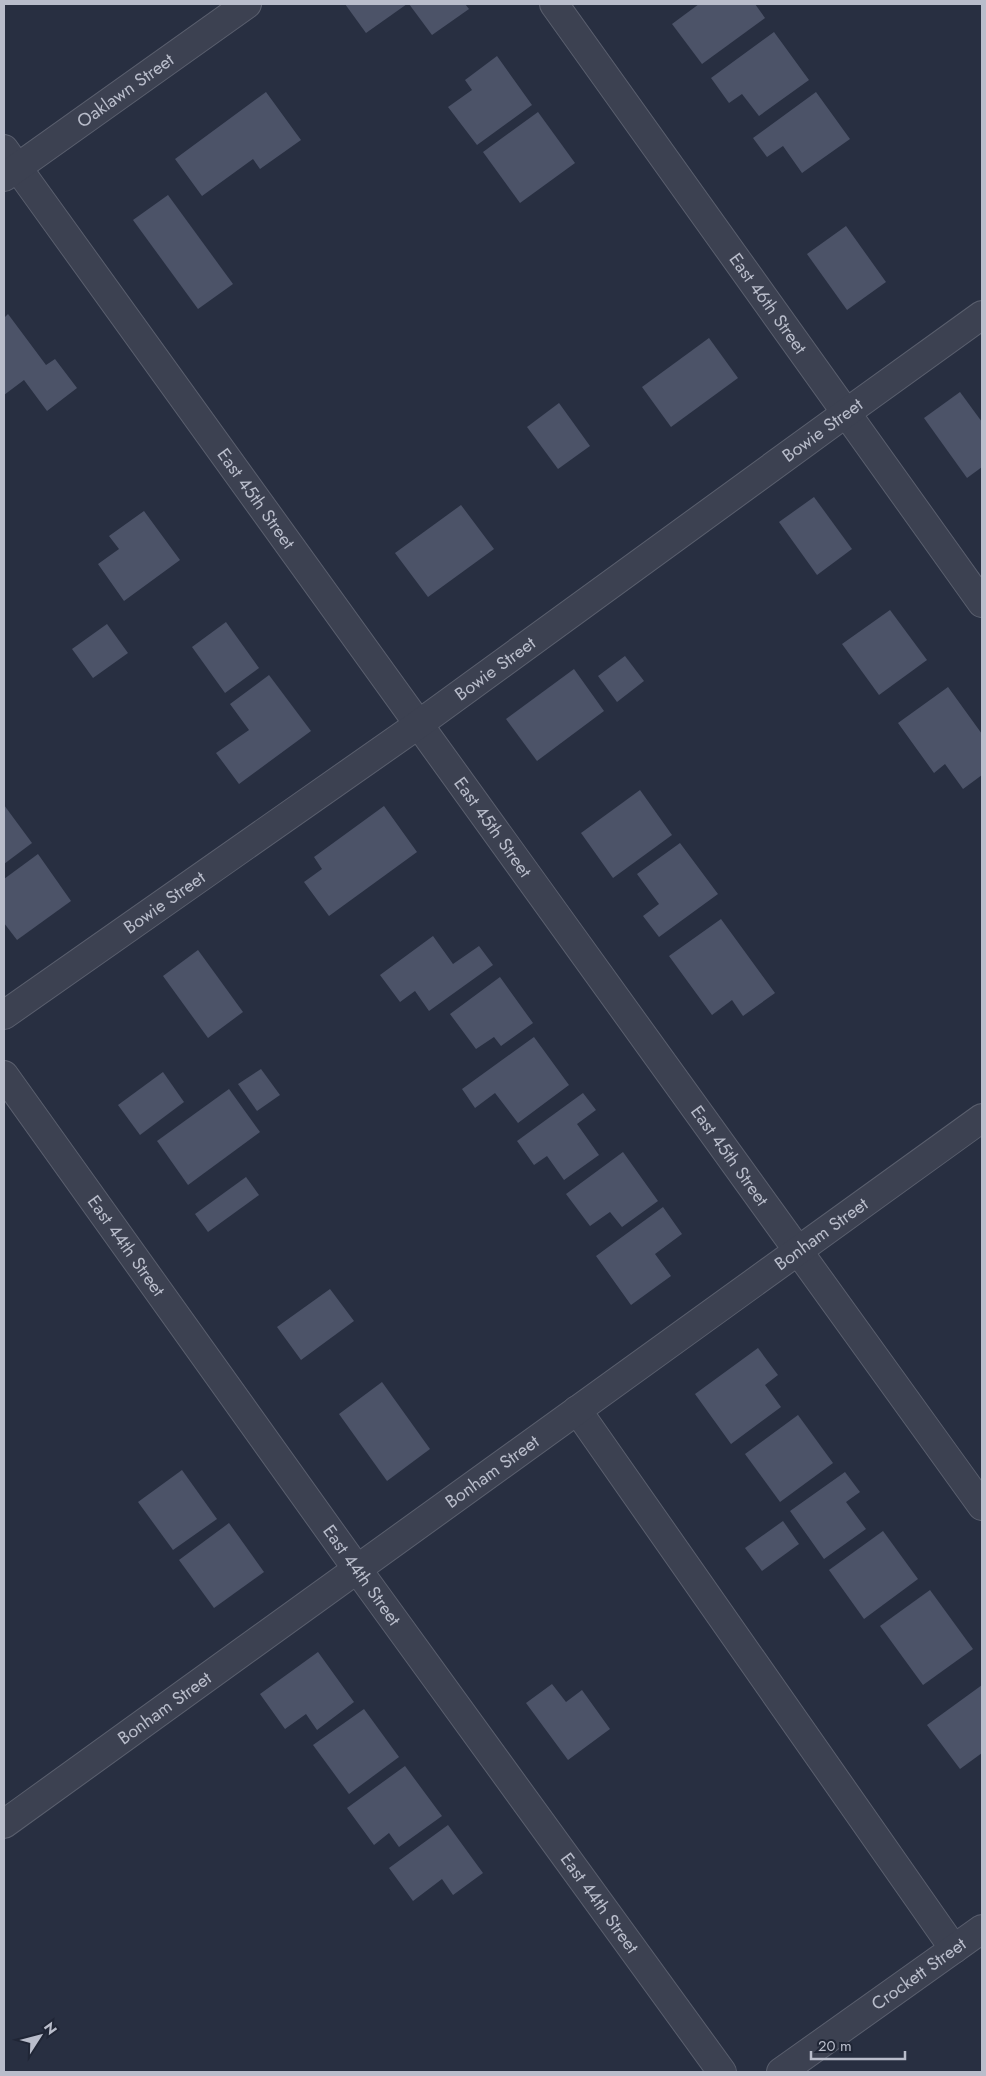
<svg xmlns="http://www.w3.org/2000/svg" width="986" height="2076" font-family="Jost,sans-serif">
  <rect width="100%" height="100%" fill="#282f41"/>
  <g fill="#4c5368">
    <polygon points="345,4 407,4 366,33"/>
    <polygon points="409,4 465,4 469,9 432,35"/>
    <polygon points="699,4 755,4 765,18 702,64 672,24"/>
    <polygon points="774,32 809,80 759,116 742,94 729,103 711,78"/>
    <polygon points="497,56 532,105 477,145 448,107 472,90 465,80"/>
    <polygon points="266,92 301,140 260,169 253,159 202,196 175,159"/>
    <polygon points="816,92 850,139 802,173 783,146 767,157 753,138"/>
    <polygon points="538,112 575,163 520,203 483,152"/>
    <polygon points="168,195 233,284 198,309 133,220"/>
    <polygon points="846,226 886,282 847,310 807,254"/>
    <polygon points="8,314 46,365 55,359 77,388 47,411 24,380 4,395 4,318"/>
    <polygon points="709,338 738,378 671,427 642,387"/>
    <polygon points="960,392 982,422 982,467 967,478 924,418"/>
    <polygon points="559,403 590,446 558,469 527,427"/>
    <polygon points="814,497 852,549 817,575 779,522"/>
    <polygon points="461,505 494,549 428,597 395,553"/>
    <polygon points="144,511 180,560 124,601 98,564 119,549 109,536"/>
    <polygon points="890,610 927,660 879,695 842,644"/>
    <polygon points="226,622 259,668 225,693 192,647"/>
    <polygon points="107,624 128,653 93,678 72,649"/>
    <polygon points="625,656 644,681 617,702 598,676"/>
    <polygon points="574,669 604,711 537,761 506,719"/>
    <polygon points="269,675 311,731 239,784 216,753 249,730 230,704"/>
    <polygon points="948,687 982,734 982,775 963,789 945,764 934,773 898,723"/>
    <polygon points="640,790 672,835 613,878 581,833"/>
    <polygon points="4,805 32,843 4,864"/>
    <polygon points="384,806 417,852 329,916 304,882 322,869 314,857"/>
    <polygon points="680,843 718,894 659,937 643,916 659,904 637,874"/>
    <polygon points="38,854 71,901 17,940 4,923 4,879"/>
    <polygon points="721,919 775,993 743,1016 732,1000 712,1015 669,956"/>
    <polygon points="433,936 453,964 479,946 493,965 429,1011 415,991 400,1002 380,975"/>
    <polygon points="198,950 243,1012 208,1038 163,976"/>
    <polygon points="500,977 533,1023 501,1046 494,1037 476,1049 450,1014"/>
    <polygon points="534,1037 569,1085 518,1123 495,1093 475,1108 462,1089"/>
    <polygon points="261,1069 280,1095 257,1111 238,1084"/>
    <polygon points="163,1072 184,1102 140,1135 118,1105"/>
    <polygon points="229,1089 260,1132 188,1185 157,1141"/>
    <polygon points="583,1093 596,1110 577,1124 599,1155 564,1180 547,1156 534,1165 517,1141"/>
    <polygon points="623,1152 658,1201 622,1227 610,1212 590,1226 566,1194"/>
    <polygon points="246,1177 259,1195 208,1232 195,1214"/>
    <polygon points="663,1207 682,1234 655,1254 671,1276 631,1305 596,1256"/>
    <polygon points="330,1289 354,1321 301,1360 277,1327"/>
    <polygon points="758,1348 778,1375 765,1385 781,1407 731,1444 695,1394"/>
    <polygon points="382,1382 430,1449 387,1481 339,1414"/>
    <polygon points="798,1415 833,1463 780,1502 745,1454"/>
    <polygon points="182,1470 217,1519 173,1550 138,1502"/>
    <polygon points="845,1472 860,1492 846,1502 866,1529 824,1559 790,1511"/>
    <polygon points="783,1521 799,1544 762,1571 745,1548"/>
    <polygon points="229,1523 264,1572 214,1608 179,1560"/>
    <polygon points="883,1531 918,1579 864,1619 829,1570"/>
    <polygon points="930,1590 973,1649 923,1685 880,1626"/>
    <polygon points="318,1652 354,1702 317,1730 306,1714 285,1729 260,1694"/>
    <polygon points="552,1684 566,1702 582,1690 610,1729 568,1760 526,1703"/>
    <polygon points="982,1685 982,1753 960,1769 927,1725"/>
    <polygon points="364,1709 399,1757 349,1794 313,1745"/>
    <polygon points="405,1766 442,1816 399,1847 389,1833 374,1845 347,1808"/>
    <polygon points="448,1825 483,1873 453,1895 442,1879 413,1901 389,1868"/>
  </g>
  <g fill="none" stroke-linecap="round" stroke-linejoin="round">
    <defs>
      <g id="minor">
        <path id="s1" d="M 554,4 L 982,603"/>
        <path id="s2" d="M 4,149 L 982,1506"/>
        <path id="s3" d="M 4,177 L 247,4"/>
        <path id="s4" d="M 4,1015 L 419,724 L 846,413 L 982,315"/>
        <path id="s5" d="M 4,1075 L 357,1569 L 722,2072"/>
        <polyline points="577,1410 954,1949"/>
        <path id="s6" d="M 4,1824 L 982,1118"/>
        <path id="s7" d="M 781,2072 L 982,1929"/>
      </g>
    </defs>
    <use href="#minor" stroke="#5a5f6e" stroke-width="30"/>
    <use href="#minor" stroke="#3c4151" stroke-width="28"/>
  </g>
  <g text-anchor="middle" dominant-baseline="central" stroke-width="4" stroke-linejoin="round" paint-order="stroke">
    <g font-size="18" fill="#b9bdcb" stroke="#202636">
      <text stroke="none"><textPath href="#s3" startOffset="149">Oaklawn Street</textPath></text>
      <text stroke="none"><textPath href="#s1" startOffset="368">East 46th Street</textPath></text>
      <text stroke="none"><textPath href="#s4" startOffset="1006">Bowie Street</textPath></text>
      <text stroke="none"><textPath href="#s2" startOffset="431">East 45th Street</textPath></text>
      <text stroke="none"><textPath href="#s4" startOffset="601">Bowie Street</textPath></text>
      <text stroke="none"><textPath href="#s2" startOffset="836">East 45th Street</textPath></text>
      <text stroke="none"><textPath href="#s4" startOffset="196">Bowie Street</textPath></text>
      <text stroke="none"><textPath href="#s2" startOffset="1241">East 45th Street</textPath></text>
      <text stroke="none"><textPath href="#s6" startOffset="1008">Bonham Street</textPath></text>
      <text stroke="none"><textPath href="#s5" startOffset="210">East 44th Street</textPath></text>
      <text stroke="none"><textPath href="#s6" startOffset="602">Bonham Street</textPath></text>
      <text stroke="none"><textPath href="#s5" startOffset="615">East 44th Street</textPath></text>
      <text stroke="none"><textPath href="#s6" startOffset="198">Bonham Street</textPath></text>
      <text stroke="none"><textPath href="#s5" startOffset="1020">East 44th Street</textPath></text>
      <text stroke="none"><textPath href="#s7" startOffset="169">Crockett Street</textPath></text>
    </g>
  </g>
  <rect width="986" height="2076" fill="none" stroke="#b9bdcb" stroke-width="10"/>
  <g transform="translate(40 2036) rotate(54)" stroke="#202636" stroke-width="4" paint-order="stroke">
  <path d="M0-4L9 19L0 12L-9 19Z" fill="#b9bdcb"/>
  <text y="-8" font-size="14" font-weight="bold" text-anchor="middle" fill="#b9bdcb">N</text>
  </g>
  <path d="M811 2051v8h94v-8" fill="none" stroke="#b9bdcb" stroke-width="2.5"/>
  <text x="818" y="2051" font-size="15" fill="#b9bdcb" stroke="#202636" stroke-width="4" paint-order="stroke">20 m</text>
</svg>
